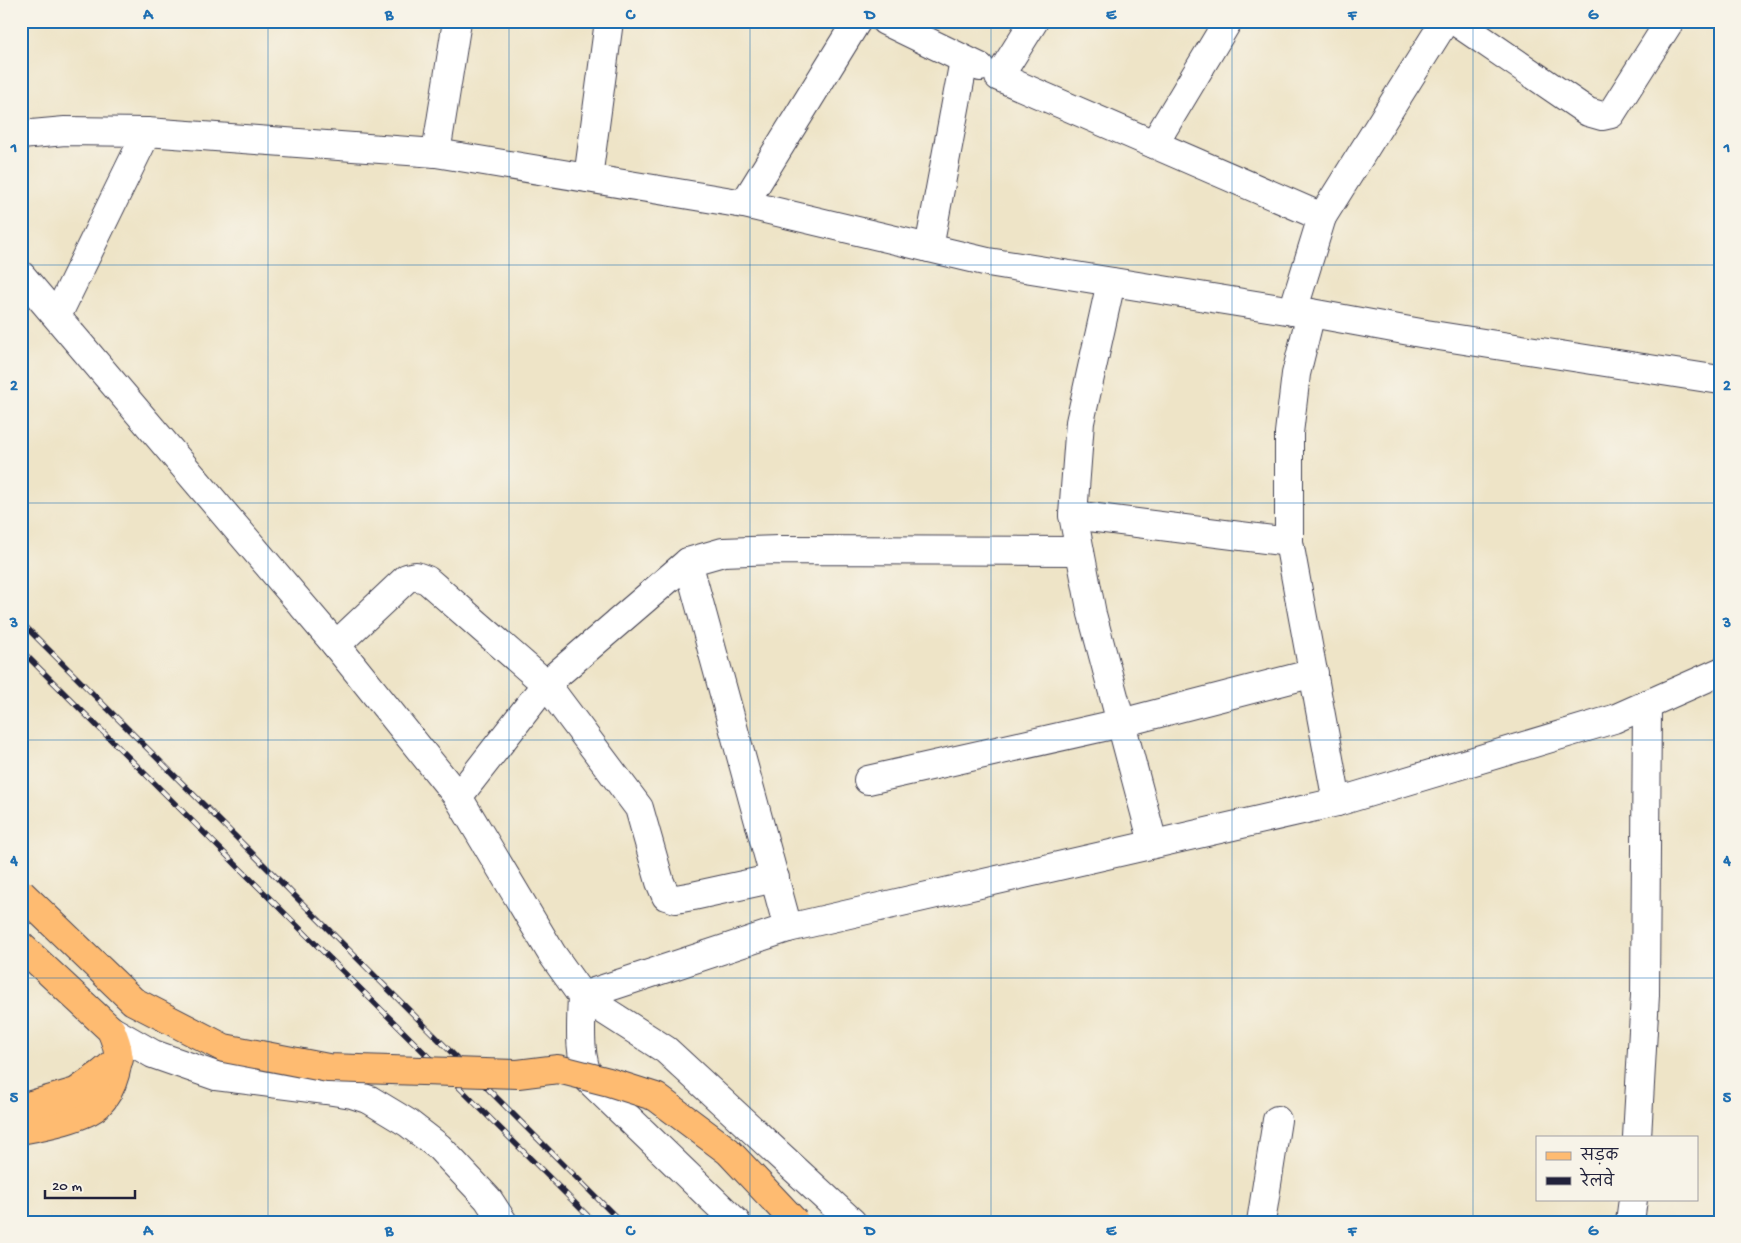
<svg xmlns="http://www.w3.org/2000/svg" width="1741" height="1243" font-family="'Gochi Hand','Playpen Sans Deva',sans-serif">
  <rect width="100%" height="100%" fill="#f7f3e8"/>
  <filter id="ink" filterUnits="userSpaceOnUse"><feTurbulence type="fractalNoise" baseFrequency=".02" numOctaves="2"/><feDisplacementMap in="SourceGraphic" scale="10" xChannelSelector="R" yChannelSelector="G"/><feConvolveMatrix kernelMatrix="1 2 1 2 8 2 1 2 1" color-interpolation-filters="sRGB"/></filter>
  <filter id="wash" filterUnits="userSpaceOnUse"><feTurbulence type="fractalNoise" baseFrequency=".0096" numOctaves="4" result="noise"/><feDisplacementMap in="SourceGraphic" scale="20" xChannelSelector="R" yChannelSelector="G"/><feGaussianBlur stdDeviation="1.12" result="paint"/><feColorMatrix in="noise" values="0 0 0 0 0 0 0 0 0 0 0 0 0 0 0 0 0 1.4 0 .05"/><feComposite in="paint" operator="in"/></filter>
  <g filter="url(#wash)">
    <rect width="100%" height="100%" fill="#eee4c7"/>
  </g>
  <g filter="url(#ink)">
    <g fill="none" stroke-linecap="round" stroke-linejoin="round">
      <defs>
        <g id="minor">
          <polyline points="885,21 980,67"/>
          <polyline points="1034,21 999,77 1322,217 1293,311"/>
          <polyline points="1455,21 1588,112 1602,116 1611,114 1670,21"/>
          <polyline points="21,135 65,131 147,132 436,153 744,204 988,262 1293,311 1311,313 1426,334 1720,380"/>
          <polyline points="1154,144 1228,21"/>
          <polyline points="436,153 457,21"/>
          <polyline points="588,178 609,21"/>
          <polyline points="744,204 857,21"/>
          <polyline points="1322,217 1445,21"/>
          <polyline points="929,248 964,60"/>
          <polyline points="21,275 336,645 458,797 552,954 582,996 666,1050 852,1222"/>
          <polyline points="1111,282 1080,422 1073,515 1092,614 1153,843"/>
          <polyline points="1311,313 1296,374 1289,433 1289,542 1337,802"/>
          <polyline points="57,316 147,132"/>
          <polyline points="1073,515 1289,542"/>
          <polyline points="688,562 723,552 779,550 1080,551"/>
          <polyline points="336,645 407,578 416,576 427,580 546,684 639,808 660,882 666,896 676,899 693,896 775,878"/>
          <polyline points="868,780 1121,723 1314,673"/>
          <polyline points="458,797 546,684 688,562 788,928"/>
          <polyline points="582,996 788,928 1337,802 1614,719 1720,672"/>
          <path d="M 582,996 C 581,1024 578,1056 590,1081 L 736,1222"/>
          <polyline points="111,1030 153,1054 216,1076 326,1090 352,1094 370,1100 408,1123 439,1147 488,1199 503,1222"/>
          <polyline points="1637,1137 1645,995 1647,704"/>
          <polyline points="1261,1222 1277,1120"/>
          <polyline points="1630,1222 1633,1199"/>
        </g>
        <g id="major">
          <path d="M 21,946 L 111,1030 C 119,1049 120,1055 115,1074 C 112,1085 106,1097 98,1105 C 84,1118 41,1126 21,1130"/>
          <polyline points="21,1108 76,1092 101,1074 119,1059"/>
        </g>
      </defs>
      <use href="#minor" stroke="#413f50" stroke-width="30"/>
      <use href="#major" stroke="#413f50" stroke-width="30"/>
      <use href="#minor" stroke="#fff" stroke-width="28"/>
      <use href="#major" stroke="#febb71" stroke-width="28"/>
      <defs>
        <g id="rail">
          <polyline points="21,622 621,1222"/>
          <polyline points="21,650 594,1222"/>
        </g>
      </defs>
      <use href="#rail" stroke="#22223b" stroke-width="5.5"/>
      <use href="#rail" stroke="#f7f3e8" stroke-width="4" stroke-dasharray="11" stroke-linecap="butt"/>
      <defs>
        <polyline id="major-bridge" points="21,893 133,1001 224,1048 328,1068 518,1074 558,1069 609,1082 656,1097 728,1151 795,1222"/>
      </defs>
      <use href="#major-bridge" stroke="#413f50" stroke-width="30" stroke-linecap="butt"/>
      <use href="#major-bridge" stroke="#febb71" stroke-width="28"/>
    </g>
  </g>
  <path fill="none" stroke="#1f6fb2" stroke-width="1" stroke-opacity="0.55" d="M 268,21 L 268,1222M 509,21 L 509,1222M 750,21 L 750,1222M 991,21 L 991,1222M 1232,21 L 1232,1222M 1473,21 L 1473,1222M 21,265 L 1720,265M 21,503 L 1720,503M 21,740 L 1720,740M 21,978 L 1720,978"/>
  <rect width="1741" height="1243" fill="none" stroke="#f7f3e8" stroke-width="55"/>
  <rect x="1536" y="1136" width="162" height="65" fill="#f7f3e8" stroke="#a29fa3"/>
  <rect x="1546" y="1152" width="25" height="8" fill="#febb71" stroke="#a29fa3"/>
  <text x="1581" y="1160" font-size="15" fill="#22223b">सड़क</text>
  <rect x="1546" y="1177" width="25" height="8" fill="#22223b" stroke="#a29fa3"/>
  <text x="1581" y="1186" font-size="15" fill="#22223b">रेलवे</text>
  <path d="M45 1190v8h90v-8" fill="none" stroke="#22223b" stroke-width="2.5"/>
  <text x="52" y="1190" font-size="15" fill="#22223b" stroke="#f7f3e8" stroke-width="4" paint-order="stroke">20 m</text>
  <rect x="28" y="28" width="1686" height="1188" fill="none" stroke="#1f6fb2" stroke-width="2"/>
  <g font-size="16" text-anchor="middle" font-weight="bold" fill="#1f6fb2">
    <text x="148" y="19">A</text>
    <text x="389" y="19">B</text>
    <text x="630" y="19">C</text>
    <text x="870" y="19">D</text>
    <text x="1111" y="19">E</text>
    <text x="1352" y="19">F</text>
    <text x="1593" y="19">G</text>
    <text x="14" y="152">1</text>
    <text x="1727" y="152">1</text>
    <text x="14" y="390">2</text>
    <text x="1727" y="390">2</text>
    <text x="14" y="627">3</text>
    <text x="1727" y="627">3</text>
    <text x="14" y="865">4</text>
    <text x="1727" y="865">4</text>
    <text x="14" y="1102">5</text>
    <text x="1727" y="1102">5</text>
    <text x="148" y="1235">A</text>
    <text x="389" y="1235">B</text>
    <text x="630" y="1235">C</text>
    <text x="870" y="1235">D</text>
    <text x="1111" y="1235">E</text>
    <text x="1352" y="1235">F</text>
    <text x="1593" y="1235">G</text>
  </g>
</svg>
